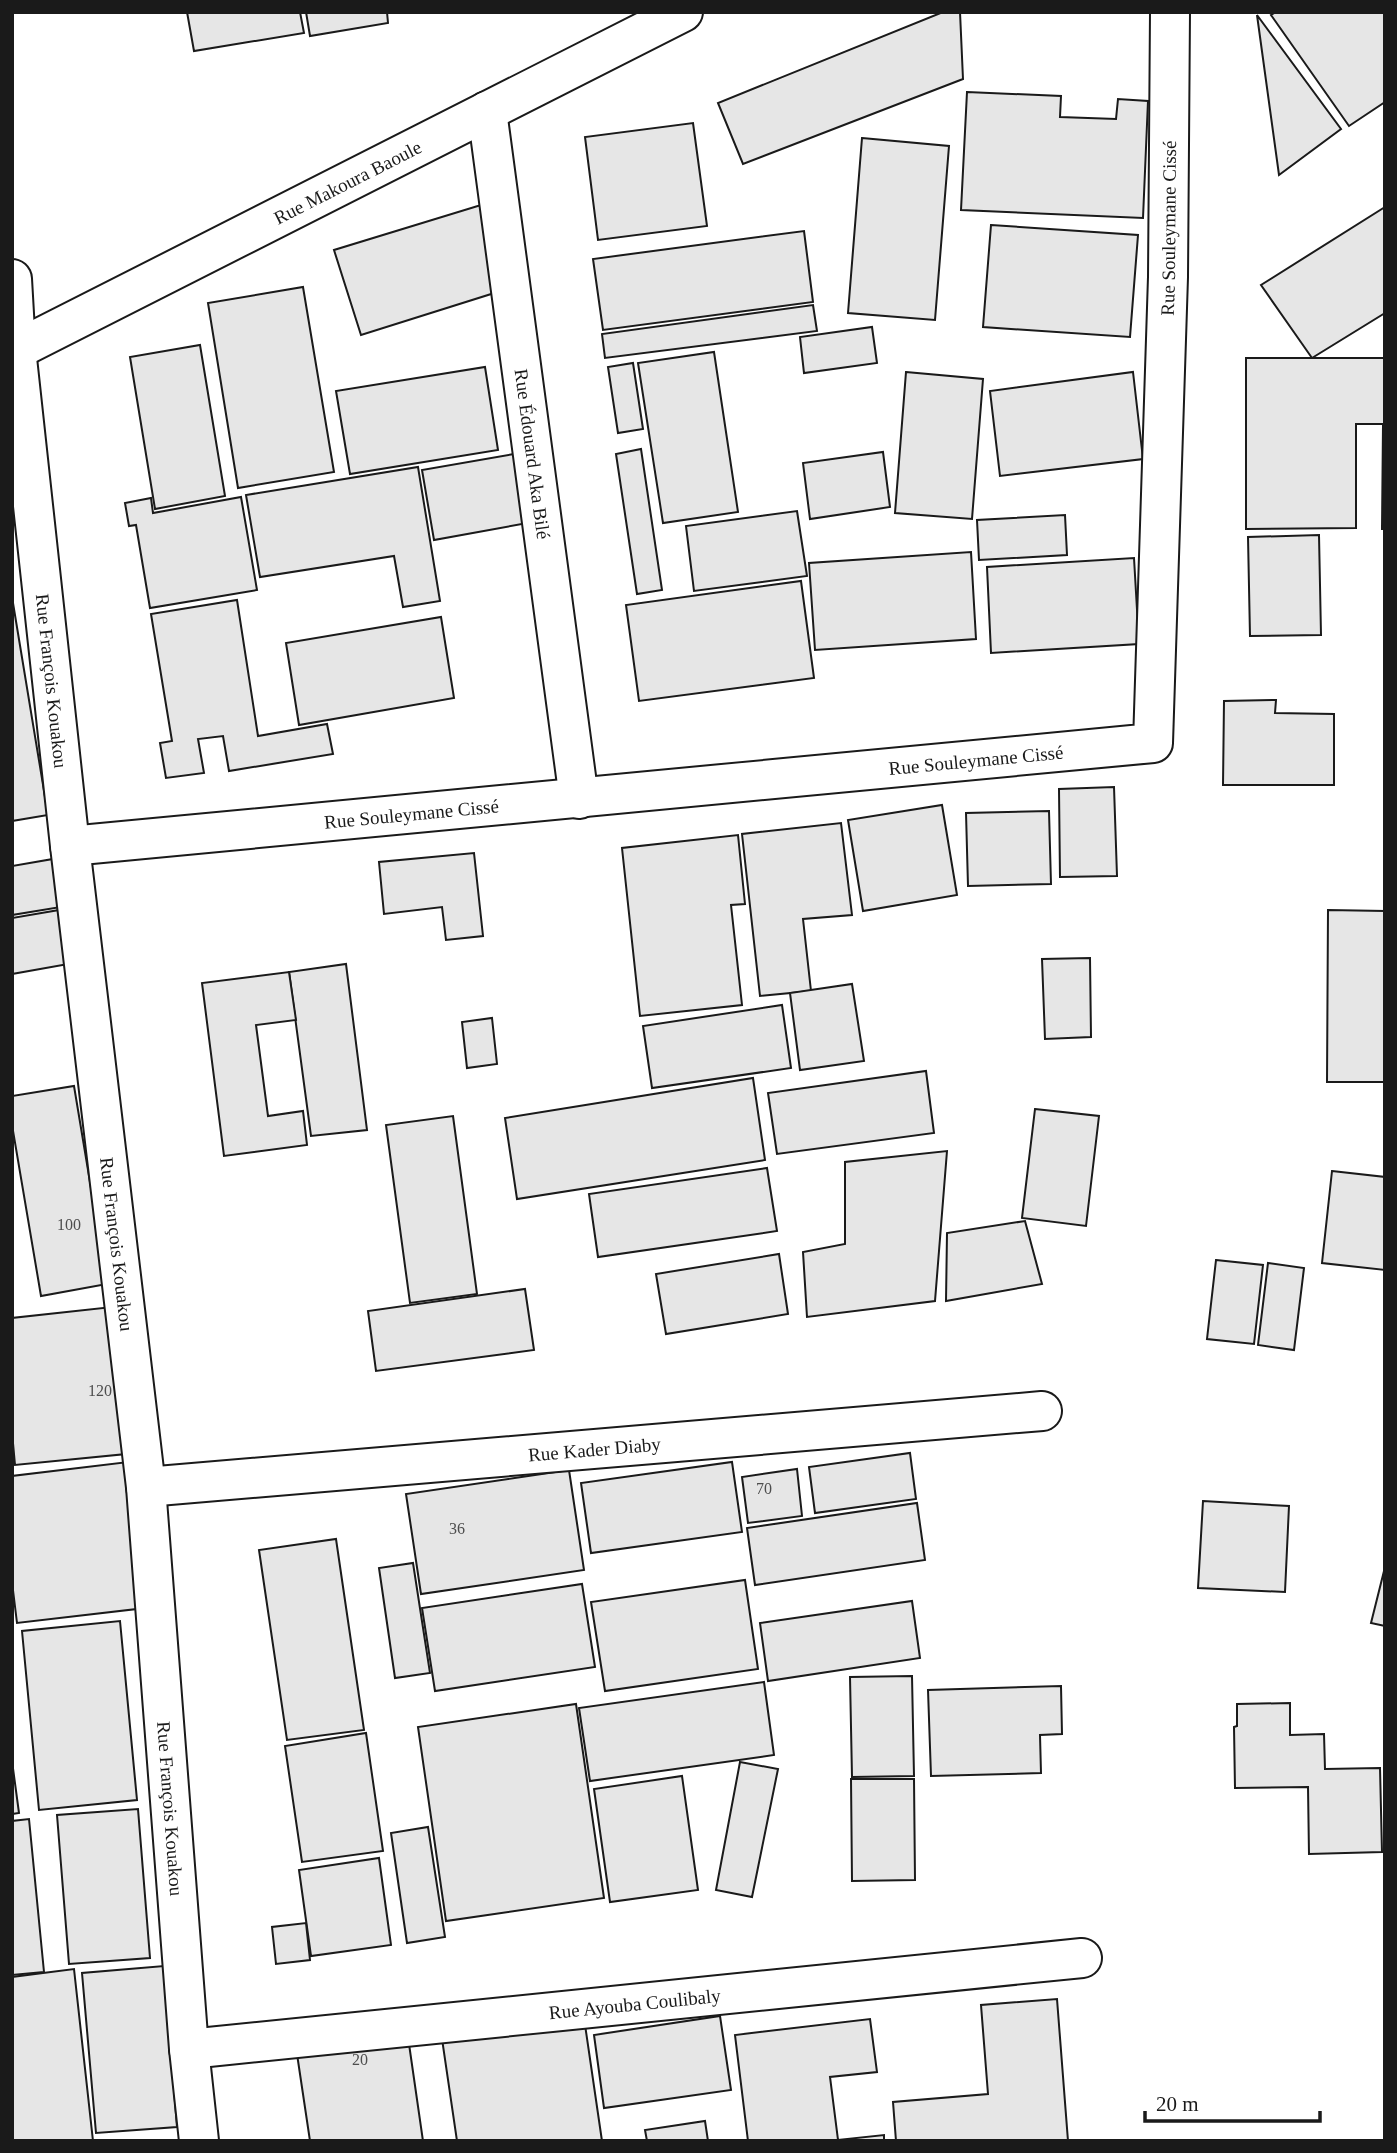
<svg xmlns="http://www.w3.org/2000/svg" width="1397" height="2153" font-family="'Times New Roman',serif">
  <rect width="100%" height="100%" fill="#fff"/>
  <g fill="#e6e6e6" stroke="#1a1a1a" stroke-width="2">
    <polygon points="187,12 300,12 304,33 194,51"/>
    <polygon points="306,12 387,12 388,23 310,36"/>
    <polygon points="943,12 960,12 963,79 743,164 718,103"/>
    <polygon points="1276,12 1385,12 1385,102 1349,126 1271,15"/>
    <polygon points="1257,15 1341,129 1279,175"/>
    <polygon points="967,92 1061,96 1060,117 1116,119 1118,99 1148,101 1143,218 961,210"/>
    <polygon points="693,123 707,226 598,240 585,137"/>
    <polygon points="862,138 949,146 935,320 848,313"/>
    <polygon points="481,205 507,289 361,335 334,250"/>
    <polygon points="1385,207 1385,313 1312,358 1261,285"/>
    <polygon points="991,225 1138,235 1130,337 983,327"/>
    <polygon points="804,231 813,302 603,330 593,259"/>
    <polygon points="303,287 334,472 238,488 208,303"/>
    <polygon points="813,305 817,331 605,358 602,334"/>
    <polygon points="872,327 877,363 804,373 800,337"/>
    <polygon points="200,345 225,496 155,509 130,357"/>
    <polygon points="714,352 738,512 663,523 638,363"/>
    <polygon points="1246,358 1385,358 1385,529 1382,529 1383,424 1356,424 1356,528 1246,529"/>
    <polygon points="633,363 643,429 618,433 608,367"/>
    <polygon points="485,367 498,450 350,474 336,391"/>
    <polygon points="906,372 983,379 972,519 895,513"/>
    <polygon points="1133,372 1143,459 1000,476 990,391"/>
    <polygon points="641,449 662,590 637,594 616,454"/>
    <polygon points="883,452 890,507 810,519 803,463"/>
    <polygon points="520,453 533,522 434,540 422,470"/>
    <polygon points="418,467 440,601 403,607 394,556 260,577 246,495"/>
    <polygon points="241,497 257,590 150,608 136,525 129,526 125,503 151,498 153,513"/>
    <polygon points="797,511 807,576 694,591 686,526"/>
    <polygon points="1065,515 1067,555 979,560 977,520"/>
    <polygon points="1319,535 1321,635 1250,636 1248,537"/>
    <polygon points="971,552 976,639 815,650 809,563"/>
    <polygon points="1134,558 1139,644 991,653 987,567"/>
    <polygon points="801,581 814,678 639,701 626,605"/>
    <polygon points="12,597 48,815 12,821"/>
    <polygon points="237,600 258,736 327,724 333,754 229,771 223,736 198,739 204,773 166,778 160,743 172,741 151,614"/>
    <polygon points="441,617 454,698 299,725 286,643"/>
    <polygon points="1276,700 1275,713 1334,714 1334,785 1223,785 1224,701"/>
    <polygon points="1114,787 1117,876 1060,877 1059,789"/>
    <polygon points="942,805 957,895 863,911 848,820"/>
    <polygon points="1049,811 1051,884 968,886 966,813"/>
    <polygon points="841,823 852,915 803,919 811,991 760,996 742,834"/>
    <polygon points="738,835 745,904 731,905 742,1005 640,1016 622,848"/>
    <polygon points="474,853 483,936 446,940 442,907 384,914 379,862"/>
    <polygon points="53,859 61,907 12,915 12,866"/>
    <polygon points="65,909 74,963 12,974 12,918"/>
    <polygon points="1328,910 1385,911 1385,1082 1327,1082"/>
    <polygon points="1090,958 1091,1037 1045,1039 1042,959"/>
    <polygon points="346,964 367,1130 311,1136 289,972"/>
    <polygon points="289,972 296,1020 256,1025 268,1116 303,1111 307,1145 224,1156 202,983"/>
    <polygon points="852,984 864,1061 800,1070 790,993"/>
    <polygon points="782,1005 791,1068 652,1088 643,1026"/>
    <polygon points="492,1018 497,1064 467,1068 462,1022"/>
    <polygon points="926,1071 934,1133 777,1154 768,1093"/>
    <polygon points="753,1078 765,1160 517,1199 505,1118"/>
    <polygon points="74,1086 107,1284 41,1296 12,1125 12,1096"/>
    <polygon points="1035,1109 1099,1116 1086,1226 1022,1218"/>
    <polygon points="453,1116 477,1294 410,1303 386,1125"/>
    <polygon points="947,1151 935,1301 807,1317 803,1252 845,1244 845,1162"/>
    <polygon points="767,1168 777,1231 598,1257 589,1194"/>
    <polygon points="1332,1171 1385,1177 1385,1270 1322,1263"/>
    <polygon points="1025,1221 1042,1284 946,1301 947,1233"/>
    <polygon points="779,1254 788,1314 666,1334 656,1274"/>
    <polygon points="1216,1260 1263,1265 1254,1344 1207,1339"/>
    <polygon points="1268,1263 1304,1268 1294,1350 1258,1345"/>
    <polygon points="525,1289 534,1350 376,1371 368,1311"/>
    <polygon points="112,1307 126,1454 15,1465 12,1432 12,1318"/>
    <polygon points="910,1453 916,1499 815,1513 809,1467"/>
    <polygon points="128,1462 145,1608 17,1623 12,1582 12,1476"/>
    <polygon points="732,1462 742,1532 591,1553 581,1483"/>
    <polygon points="797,1469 802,1516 748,1523 742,1477"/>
    <polygon points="569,1470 584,1570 421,1594 406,1494"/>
    <polygon points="1203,1501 1289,1506 1285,1592 1198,1588"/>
    <polygon points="917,1503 925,1560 755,1585 747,1528"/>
    <polygon points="336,1539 364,1730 287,1740 259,1550"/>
    <polygon points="413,1563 430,1673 395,1678 379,1568"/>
    <polygon points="1385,1567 1385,1626 1371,1623"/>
    <polygon points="745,1580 758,1669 605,1691 591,1602"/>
    <polygon points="582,1584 595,1667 435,1691 422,1608"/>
    <polygon points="912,1601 920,1658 768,1681 760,1623"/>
    <polygon points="120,1621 137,1800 39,1810 22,1631"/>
    <polygon points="912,1676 914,1776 852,1777 850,1677"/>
    <polygon points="764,1682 774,1755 590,1781 579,1708"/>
    <polygon points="1061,1686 1062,1734 1040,1735 1041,1773 931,1776 928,1690"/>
    <polygon points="1290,1703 1290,1735 1324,1734 1325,1769 1380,1768 1382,1852 1309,1854 1308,1787 1235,1788 1234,1727 1237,1726 1237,1704"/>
    <polygon points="576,1704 604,1898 446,1921 418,1727"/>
    <polygon points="366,1733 383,1851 302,1862 285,1746"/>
    <polygon points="12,1761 19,1813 12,1814"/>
    <polygon points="740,1762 778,1769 752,1897 716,1890"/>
    <polygon points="682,1776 698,1890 610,1902 594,1789"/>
    <polygon points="851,1779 914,1779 915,1880 852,1881"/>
    <polygon points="138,1809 150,1958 69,1964 57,1815"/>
    <polygon points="29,1819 44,1972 12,1975 12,1821"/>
    <polygon points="428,1827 445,1937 407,1943 391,1833"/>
    <polygon points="379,1858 391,1945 311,1956 299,1870"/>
    <polygon points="306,1923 310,1960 276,1964 272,1927"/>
    <polygon points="164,1966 177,2127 96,2133 82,1973"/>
    <polygon points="74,1969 93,2141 12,2141 12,1977"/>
    <polygon points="1057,1999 1068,2141 896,2141 893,2102 988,2094 981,2005"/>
    <polygon points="583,2011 602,2141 457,2141 441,2032"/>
    <polygon points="720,2016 731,2090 604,2108 594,2035"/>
    <polygon points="870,2019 877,2072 830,2077 838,2140 884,2135 884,2141 748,2141 735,2035"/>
    <polygon points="408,2037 423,2141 310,2141 297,2054"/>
    <polygon points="705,2121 708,2141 647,2141 645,2130"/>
  </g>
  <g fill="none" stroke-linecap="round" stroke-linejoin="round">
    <defs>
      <g id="minor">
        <path id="s1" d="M 487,111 L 579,799"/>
        <path id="s2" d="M 12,279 L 16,349 L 70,846 L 146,1487 L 189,2049 L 199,2141"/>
        <path id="s3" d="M 12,352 L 683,12"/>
        <path id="s4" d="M 70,846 L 1153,743 L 1168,277 L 1170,12"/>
        <path id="s5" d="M 146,1487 L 1042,1411"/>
        <path id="s6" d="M 189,2049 L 1082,1958"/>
      </g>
    </defs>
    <use href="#minor" stroke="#1a1a1a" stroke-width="42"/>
    <use href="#minor" stroke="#fff" stroke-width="38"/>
  </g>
  <g text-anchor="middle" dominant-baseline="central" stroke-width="5" stroke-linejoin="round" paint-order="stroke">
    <g font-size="16" fill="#4d4d4d">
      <text x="69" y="1224">100</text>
      <text x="100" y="1390">120</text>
      <text x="764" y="1488">70</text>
      <text x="457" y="1528">36</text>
      <text x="360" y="2059">20</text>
    </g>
    <g font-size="19" fill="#1a1a1a" stroke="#fff">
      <text stroke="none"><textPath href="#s3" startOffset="376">Rue Makoura Baoule</textPath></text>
      <text stroke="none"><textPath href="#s4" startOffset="1603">Rue Souleymane Cissé</textPath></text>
      <text stroke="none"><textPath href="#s1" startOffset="346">Rue Édouard Aka Bilé</textPath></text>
      <text stroke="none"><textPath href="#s2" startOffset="404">Rue François Kouakou</textPath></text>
      <text stroke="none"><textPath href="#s4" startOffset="910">Rue Souleymane Cissé</textPath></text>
      <text stroke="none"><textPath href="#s4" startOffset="343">Rue Souleymane Cissé</textPath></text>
      <text stroke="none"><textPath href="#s2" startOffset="971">Rue François Kouakou</textPath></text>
      <text stroke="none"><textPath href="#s5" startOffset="450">Rue Kader Diaby</textPath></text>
      <text stroke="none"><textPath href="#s2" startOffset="1538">Rue François Kouakou</textPath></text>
      <text stroke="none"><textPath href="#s6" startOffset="448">Rue Ayouba Coulibaly</textPath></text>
    </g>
  </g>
  <rect width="1397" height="2153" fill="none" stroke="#1a1a1a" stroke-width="28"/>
  <path d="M1145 2111v10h175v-10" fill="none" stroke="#1a1a1a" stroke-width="3.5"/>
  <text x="1156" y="2111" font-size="21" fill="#1a1a1a" stroke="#ffffff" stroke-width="5" paint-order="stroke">20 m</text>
</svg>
